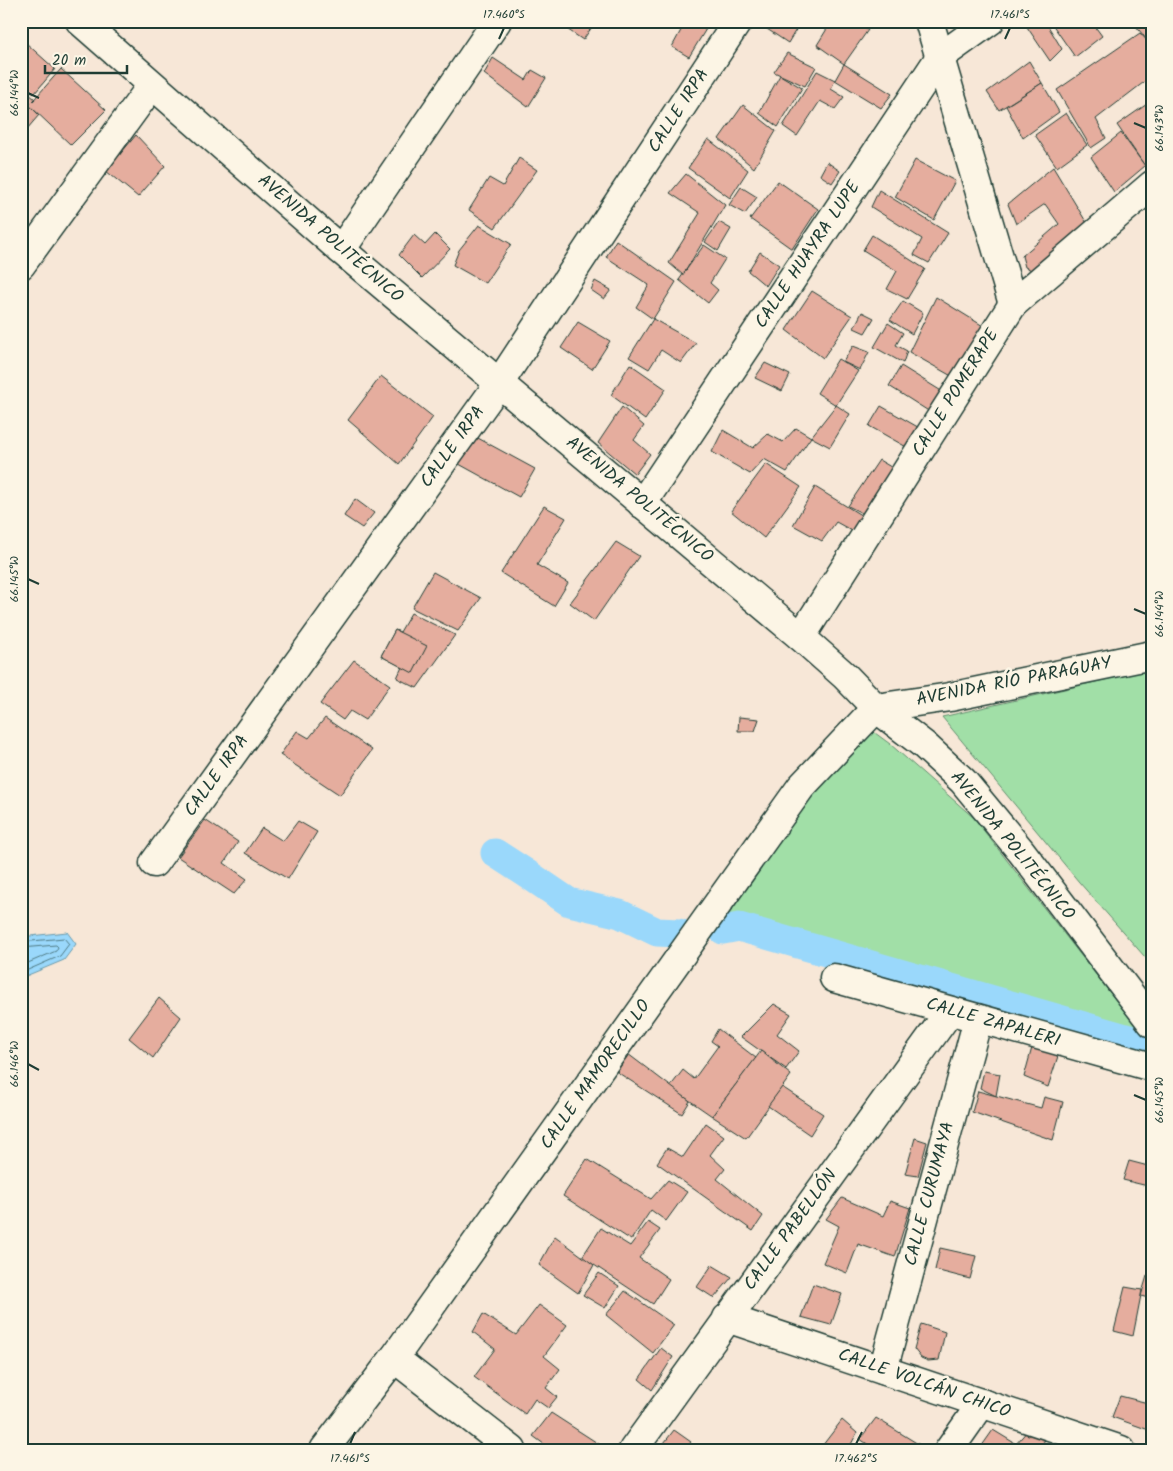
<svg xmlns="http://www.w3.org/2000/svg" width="1173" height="1471" font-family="Kalam,sans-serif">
  <rect width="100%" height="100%" fill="#f7e7d7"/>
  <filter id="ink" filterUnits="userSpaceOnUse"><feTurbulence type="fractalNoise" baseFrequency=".02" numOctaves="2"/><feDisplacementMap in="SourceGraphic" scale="10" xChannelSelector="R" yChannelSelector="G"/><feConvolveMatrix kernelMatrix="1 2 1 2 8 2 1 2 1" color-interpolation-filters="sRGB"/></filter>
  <g filter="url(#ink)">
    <g fill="#a1dfa7" stroke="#608e6e">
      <polygon points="1152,669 1152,965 1079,882 942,717"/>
      <polygon points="871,730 890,744 974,818 1149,1043 936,981 726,913 844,753"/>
    </g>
    <polygon fill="#9ad8fb" stroke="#699aab" points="67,932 76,944 64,960 21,978 21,937"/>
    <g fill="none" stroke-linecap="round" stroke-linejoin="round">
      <g stroke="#507b84" stroke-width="1">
        <polyline points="21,942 64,938 69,944 60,956 21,973"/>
        <polyline points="21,948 56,945 58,947 56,951 21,966"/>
      </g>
      <g stroke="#9ad8fb" stroke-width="29">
        <polyline points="495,853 532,877 569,902 620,914 657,932 679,933"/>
        <polyline points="723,930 739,927 1150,1045"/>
      </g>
    </g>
    <g fill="#e5ad9e" stroke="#1f3d34">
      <polygon points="555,21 596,21 583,40"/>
      <polygon points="686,21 692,21 706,29 689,57 672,47"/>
      <polygon points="767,21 787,21 797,28 788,43 764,27"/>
      <polygon points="825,21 857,21 868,30 844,64 817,45 830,24"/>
      <polygon points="862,21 877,21 872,29"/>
      <polygon points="1023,21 1045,21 1062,49 1050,61"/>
      <polygon points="1050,21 1091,21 1102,36 1075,57"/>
      <polygon points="1132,21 1152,21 1152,42 1150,44"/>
      <polygon points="1140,33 1152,46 1152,76 1096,119 1106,138 1091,148 1057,90"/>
      <polygon points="26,43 55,69 34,94 21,83 21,48"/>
      <polygon points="787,53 816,67 805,86 774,72"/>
      <polygon points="493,58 526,80 532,70 546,78 528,107 484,74"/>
      <polygon points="1029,61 1042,83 999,110 987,92"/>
      <polygon points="844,64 892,94 881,108 835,80"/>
      <polygon points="61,69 106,110 71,145 29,105"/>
      <polygon points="817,71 835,80 831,89 844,97 835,109 820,101 797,136 783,126"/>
      <polygon points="780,75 802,88 778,127 759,113"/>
      <polygon points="1042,83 1059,112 1023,138 1006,106"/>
      <polygon points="21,87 35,99 29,105 39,115 21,136"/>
      <polygon points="1147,104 1152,110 1152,161 1145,166 1117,125"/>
      <polygon points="743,105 776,131 754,168 719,139"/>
      <polygon points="1066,113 1087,145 1057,167 1035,135"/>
      <polygon points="1121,133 1145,166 1114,192 1091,157"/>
      <polygon points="136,135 165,166 138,197 106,171"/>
      <polygon points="708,139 748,170 730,198 688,168"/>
      <polygon points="519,158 537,170 495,228 469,210 489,178 503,186"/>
      <polygon points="915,160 955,181 934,220 895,197"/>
      <polygon points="827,162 840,171 832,183 820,175"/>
      <polygon points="1053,167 1088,225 1036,272 1025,267 1022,256 1059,224 1045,204 1016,224 1008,204"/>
      <polygon points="686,174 725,205 683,275 669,263 700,213 670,193"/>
      <polygon points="778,181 818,209 792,249 750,219"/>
      <polygon points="741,187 757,197 745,214 729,205"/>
      <polygon points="879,190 948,233 929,263 914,255 922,239 871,207"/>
      <polygon points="719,222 731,229 718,251 705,242"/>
      <polygon points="479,225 511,244 485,283 453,265 459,250"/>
      <polygon points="435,234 450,249 422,278 399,255 414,235 425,245"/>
      <polygon points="872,235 925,269 907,299 887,289 897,271 863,250"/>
      <polygon points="616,240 676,282 653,319 636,307 649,285 606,257"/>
      <polygon points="704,245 725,259 710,283 718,290 708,303 679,280"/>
      <polygon points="760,252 779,265 766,286 748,271"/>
      <polygon points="595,281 611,290 604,299 591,290"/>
      <polygon points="812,291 852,316 823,358 786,330"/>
      <polygon points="936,297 988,329 955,378 909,352"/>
      <polygon points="903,301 923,313 912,334 890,320"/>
      <polygon points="862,312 874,318 865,333 854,328"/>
      <polygon points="653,319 696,343 681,363 661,350 649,369 629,357"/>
      <polygon points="578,322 610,341 592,369 561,348"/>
      <polygon points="888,323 903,333 896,345 907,351 903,363 874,347"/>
      <polygon points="853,346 869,352 860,370 843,362"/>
      <polygon points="838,359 858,371 836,405 817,393"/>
      <polygon points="765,363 790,375 782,391 755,378"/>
      <polygon points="630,364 666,389 645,420 611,395"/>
      <polygon points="901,366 943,392 930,412 889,386"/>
      <polygon points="381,376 433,417 399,464 348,420"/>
      <polygon points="836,405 850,414 830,447 811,437"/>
      <polygon points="881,406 923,430 910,449 869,426"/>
      <polygon points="622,407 644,426 634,440 650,454 635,474 598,443"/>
      <polygon points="796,428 811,437 787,472 764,459 750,474 712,452 723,430 753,448 768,434 783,442"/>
      <polygon points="476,437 535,469 519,497 459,464"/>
      <polygon points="879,460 896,470 868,516 848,506"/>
      <polygon points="766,464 801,487 764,538 731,511"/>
      <polygon points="815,487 864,517 856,533 836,522 822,541 793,525"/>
      <polygon points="355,499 374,513 362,528 344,516"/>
      <polygon points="544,506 566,518 537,565 568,583 554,606 501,573"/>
      <polygon points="616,542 639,556 594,621 570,603"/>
      <polygon points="433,572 481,598 458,631 412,608"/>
      <polygon points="411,613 455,635 417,688 397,678 402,667 381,656 395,630 400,632"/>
      <polygon points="395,630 427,646 413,673 381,656"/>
      <polygon points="354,660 390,685 365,720 350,711 343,720 320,704"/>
      <polygon points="739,717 759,719 755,731 738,731"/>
      <polygon points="325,718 372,750 340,795 280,755 297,731 309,738"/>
      <polygon points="205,820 238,842 224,863 247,879 234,894 178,857"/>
      <polygon points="298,821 317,832 288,879 245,853 262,828 283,841"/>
      <polygon points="159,998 181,1017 153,1058 129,1038"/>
      <polygon points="774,1004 791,1014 777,1034 799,1051 786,1069 741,1037"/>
      <polygon points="718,1029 756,1058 712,1116 670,1087 683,1070 694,1079 718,1046 711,1041"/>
      <polygon points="1033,1044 1059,1053 1048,1087 1024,1077"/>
      <polygon points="761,1051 791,1075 746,1138 712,1116"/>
      <polygon points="628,1054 690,1101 682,1114 617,1072"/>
      <polygon points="984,1071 1000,1074 996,1096 980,1088"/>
      <polygon points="782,1087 823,1114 810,1135 768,1106"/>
      <polygon points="978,1091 1041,1108 1044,1097 1063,1102 1053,1140 972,1112"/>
      <polygon points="706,1123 724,1136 710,1155 725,1169 717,1179 763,1216 753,1231 657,1163 667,1148 683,1157"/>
      <polygon points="915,1138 927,1142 918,1176 905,1174"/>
      <polygon points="587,1159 651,1199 668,1180 687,1192 666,1221 651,1210 631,1240 563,1196"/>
      <polygon points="1129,1161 1152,1167 1152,1187 1123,1180"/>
      <polygon points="842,1198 883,1216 890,1201 910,1208 895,1257 858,1244 847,1273 823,1263 839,1226 826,1219"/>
      <polygon points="648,1222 660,1230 639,1258 669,1279 653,1304 582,1257 601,1228 630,1246"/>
      <polygon points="555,1236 594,1265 578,1293 539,1265"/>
      <polygon points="940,1248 976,1256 970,1279 935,1270"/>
      <polygon points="712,1265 732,1277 714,1298 697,1287"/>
      <polygon points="599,1273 619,1286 605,1308 583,1295"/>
      <polygon points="1147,1276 1152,1276 1152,1299 1141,1296"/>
      <polygon points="813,1284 842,1294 831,1325 801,1317"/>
      <polygon points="1125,1287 1142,1290 1133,1336 1114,1331"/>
      <polygon points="625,1291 674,1325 653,1353 606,1315"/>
      <polygon points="539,1305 567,1325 544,1356 560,1369 546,1388 557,1397 548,1408 535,1399 525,1414 474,1377 495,1349 473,1332 483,1314 516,1335"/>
      <polygon points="921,1324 945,1332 939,1360 928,1361 921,1358 914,1349"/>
      <polygon points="661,1348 673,1357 652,1390 639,1379"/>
      <polygon points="1120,1396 1152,1404 1149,1430 1112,1417"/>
      <polygon points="551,1413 602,1446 599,1450 552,1450 533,1436"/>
      <polygon points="876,1418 923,1447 922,1450 876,1450 860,1439"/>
      <polygon points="842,1420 857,1433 848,1450 819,1450"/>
      <polygon points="674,1430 691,1442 685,1450 666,1450 661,1447"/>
      <polygon points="993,1430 1016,1444 1028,1430 1047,1437 1038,1450 979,1450"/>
    </g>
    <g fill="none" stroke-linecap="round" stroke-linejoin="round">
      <defs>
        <g id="minor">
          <polyline points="929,21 1013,304"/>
          <polyline points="341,250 497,21"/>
          <polyline points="21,265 152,85"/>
          <polyline points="642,504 940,57 990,21"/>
          <polyline points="801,637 1013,304 1152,185"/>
          <polyline points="154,863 500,382 738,21"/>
          <polyline points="834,978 1152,1067"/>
          <polyline points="727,1318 1121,1450"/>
          <polyline points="394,1358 512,1450"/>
          <polyline points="883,1370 978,1019"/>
          <polyline points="324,1450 394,1358 801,787 876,708 950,697 1152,655"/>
          <polyline points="633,1450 950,1011"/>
          <polyline points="949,1450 982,1403"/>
        </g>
        <polyline id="major" points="80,21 341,250 801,637 845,676 876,708 924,745 963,781 1021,851 1152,1023"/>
      </defs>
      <use href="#minor" stroke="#1f3d34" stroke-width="31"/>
      <use href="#major" stroke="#1f3d34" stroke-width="31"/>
      <use href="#minor" stroke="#fcf5e5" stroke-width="28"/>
      <use href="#major" stroke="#fcf5e5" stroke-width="28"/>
    </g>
  </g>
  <path fill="none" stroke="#1f3d34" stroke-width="2" d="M 499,39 L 504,28M 1005,39 L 1010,28M 28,93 L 39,98M 1134,123 L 1146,128M 28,579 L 39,584M 1134,609 L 1146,614M 28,1064 L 39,1070M 1134,1095 L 1146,1100M 350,1444 L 355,1432M 856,1444 L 862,1432"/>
  <g text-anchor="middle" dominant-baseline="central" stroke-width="5" stroke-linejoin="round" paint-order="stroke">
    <g font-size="18" fill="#1f3d34" stroke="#fcf5e5">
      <text transform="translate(679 111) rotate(-57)">CALLE IRPA</text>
      <text transform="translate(330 239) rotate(41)">AVENIDA POLITÉCNICO</text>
      <text transform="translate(808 255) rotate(-56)">CALLE HUAYRA LUPE</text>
      <text transform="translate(956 393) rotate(-58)">CALLE POMERAPE</text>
      <text transform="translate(453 447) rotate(-54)">CALLE IRPA</text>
      <text transform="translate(639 500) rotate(40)">AVENIDA POLITÉCNICO</text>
      <text transform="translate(1014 682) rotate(-11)">AVENIDA RÍO PARAGUAY</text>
      <text transform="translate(217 776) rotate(-54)">CALLE IRPA</text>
      <text transform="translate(1012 846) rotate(51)">AVENIDA POLITÉCNICO</text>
      <text transform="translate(993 1023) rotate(16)">CALLE ZAPALERI</text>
      <text transform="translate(596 1075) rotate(-55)">CALLE MAMORECILLO</text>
      <text transform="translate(930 1194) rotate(-75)">CALLE CURUMAYA</text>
      <text transform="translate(791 1230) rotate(-54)">CALLE PABELLÓN</text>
      <text transform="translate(924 1384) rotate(19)">CALLE VOLCÁN CHICO</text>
    </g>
  </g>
  <rect width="1173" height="1471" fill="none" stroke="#fcf5e5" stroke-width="55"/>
  <path d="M45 65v8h82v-8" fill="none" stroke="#1f3d34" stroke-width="2.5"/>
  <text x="52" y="65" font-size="15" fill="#1f3d34" stroke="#fcf5e5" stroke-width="4" paint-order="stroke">20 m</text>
  <rect x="28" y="28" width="1118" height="1416" fill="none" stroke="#1f3d34" stroke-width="2"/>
  <g font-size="12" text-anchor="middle" fill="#1f3d34">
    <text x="504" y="18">17.460°S</text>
    <text x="1010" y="18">17.461°S</text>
    <text transform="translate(14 93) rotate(-90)" y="4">66.144°W</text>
    <text transform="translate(1159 128) rotate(-90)" y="4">66.143°W</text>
    <text transform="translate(14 579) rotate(-90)" y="4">66.145°W</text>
    <text transform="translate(1159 614) rotate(-90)" y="4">66.144°W</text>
    <text transform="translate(14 1064) rotate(-90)" y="4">66.146°W</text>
    <text transform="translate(1159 1100) rotate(-90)" y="4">66.145°W</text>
    <text x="350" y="1462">17.461°S</text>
    <text x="856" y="1462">17.462°S</text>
  </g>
</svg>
